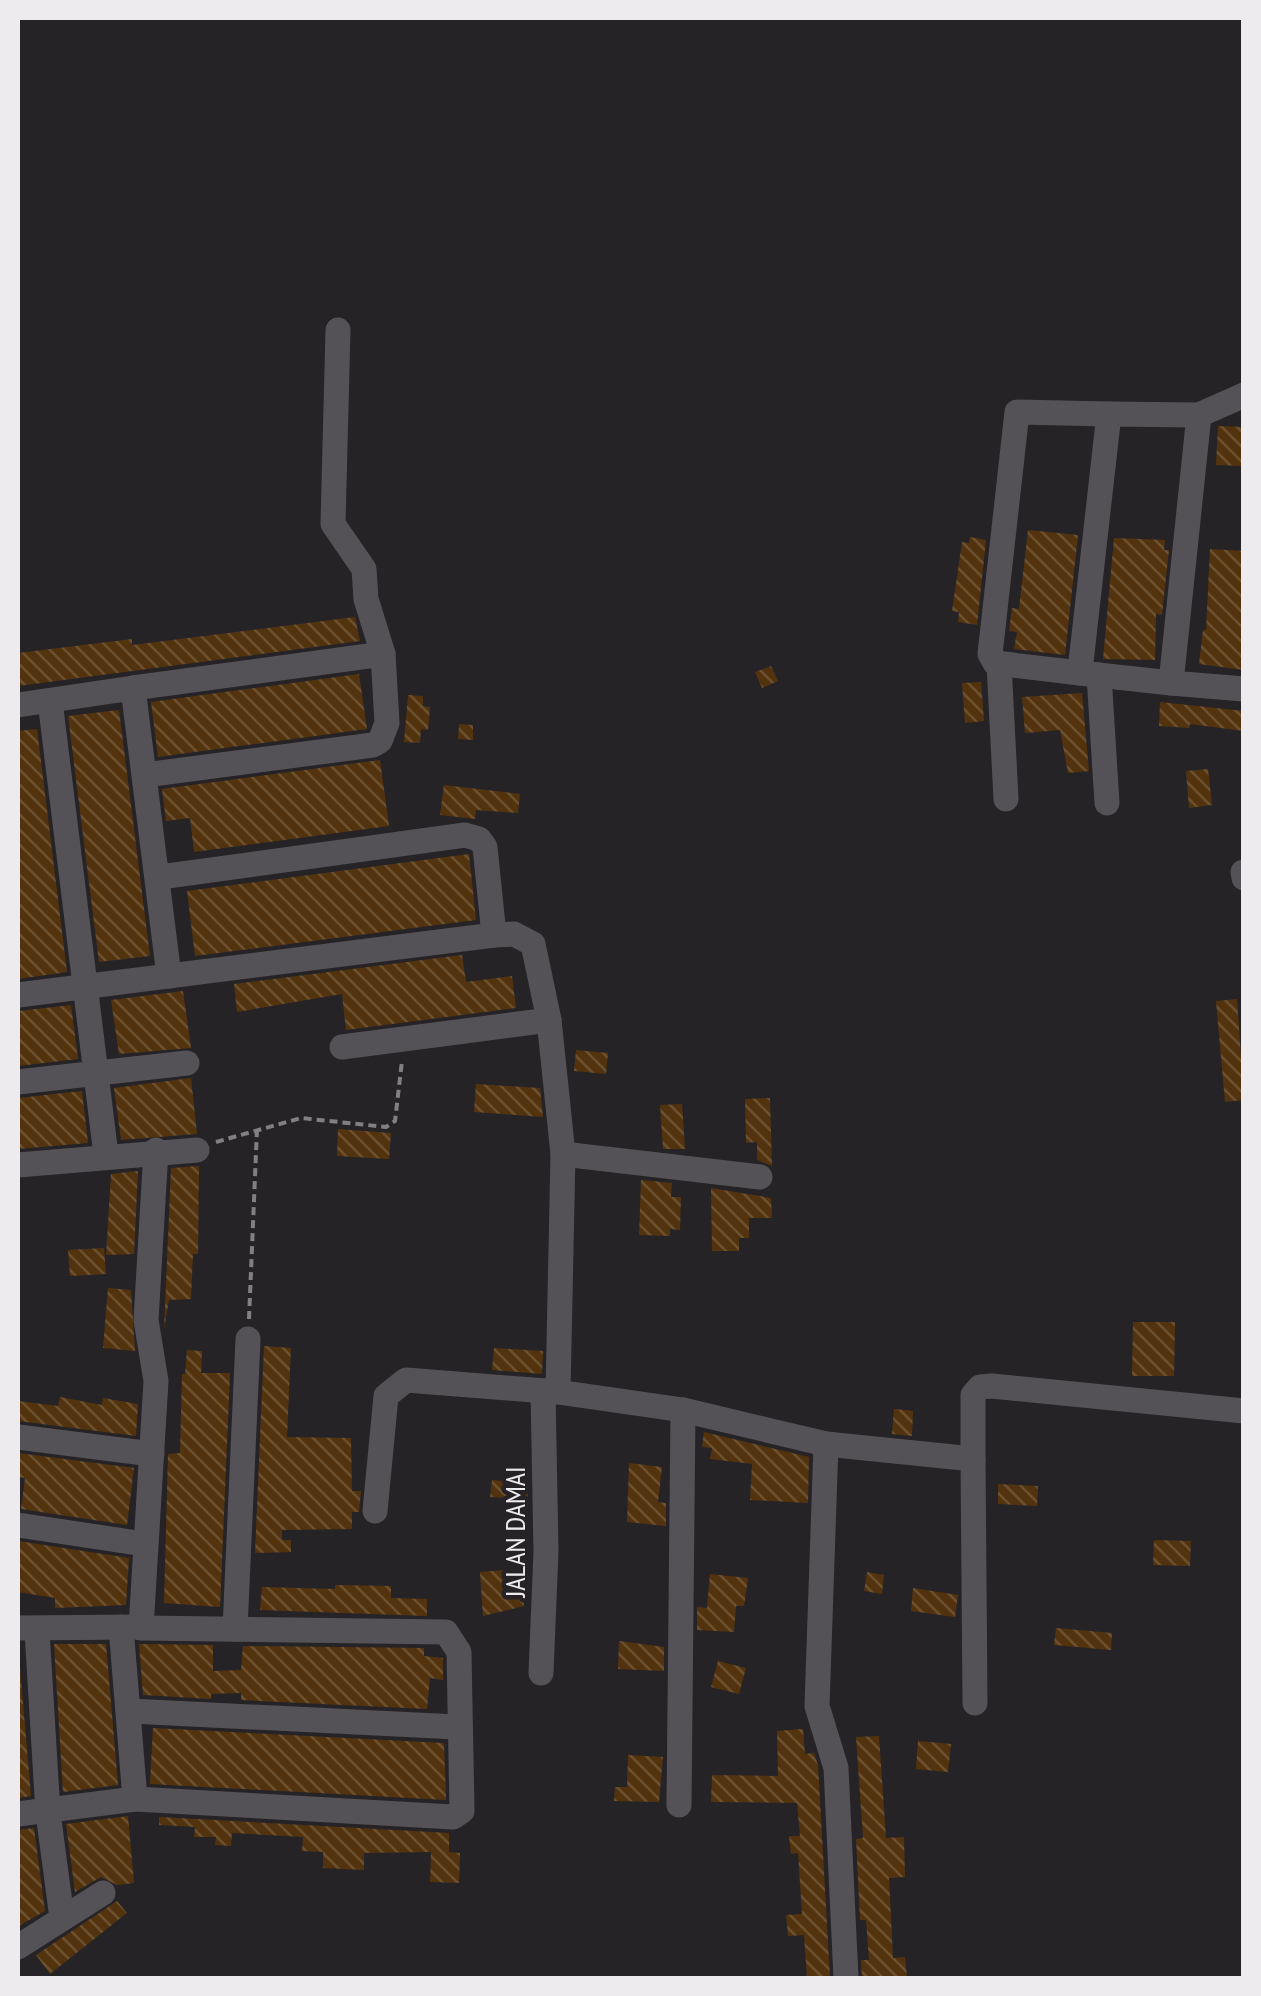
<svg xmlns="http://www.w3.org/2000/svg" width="1261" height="1996" font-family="'PT Sans Narrow',sans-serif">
  <defs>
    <pattern id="building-back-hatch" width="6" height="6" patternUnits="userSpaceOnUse" patternTransform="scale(2.5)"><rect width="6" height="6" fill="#53330e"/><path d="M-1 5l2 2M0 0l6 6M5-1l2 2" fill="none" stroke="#6c5131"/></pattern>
  </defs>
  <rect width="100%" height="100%" fill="#262327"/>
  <g fill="url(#building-back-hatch)">
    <polygon points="1218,426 1243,427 1241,466 1216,465"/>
    <polygon points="1028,530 1078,535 1065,655 1014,649 1017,632 1009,631 1012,608 1019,609"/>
    <polygon points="970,537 986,540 977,625 958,622 959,612 952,611 962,542 969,543"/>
    <polygon points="1114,538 1165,540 1164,550 1169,550 1162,615 1156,614 1155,660 1103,659"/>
    <polygon points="1210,549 1244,551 1244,670 1199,664 1203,630 1206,630"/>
    <polygon points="355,617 360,641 18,686 18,653 132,639 132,645"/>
    <polygon points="771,666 778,681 762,688 755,672"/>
    <polygon points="359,674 367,729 158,757 151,702"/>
    <polygon points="981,682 984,721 965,723 962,683"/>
    <polygon points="1082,693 1089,771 1068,773 1060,730 1025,733 1022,697"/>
    <polygon points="408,695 423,696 423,706 430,707 428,730 421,729 420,743 404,742"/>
    <polygon points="1160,702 1244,711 1244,731 1190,724 1189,728 1159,726"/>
    <polygon points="119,710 150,956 99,962 68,716"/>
    <polygon points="459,724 473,725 473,740 458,739"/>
    <polygon points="37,729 67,972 18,979 18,731"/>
    <polygon points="380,760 389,826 194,852 190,818 166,821 162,789"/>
    <polygon points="1208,769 1212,805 1189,808 1186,771"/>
    <polygon points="444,785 520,794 518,813 476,810 475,819 440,815"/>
    <polygon points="469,854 476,920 195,956 187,891"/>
    <polygon points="462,955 466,982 512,976 516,1008 346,1030 342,994 237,1012 234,984"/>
    <polygon points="183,991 191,1048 119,1054 111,1000"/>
    <polygon points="1237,999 1244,1100 1225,1102 1216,1001"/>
    <polygon points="71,1005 78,1059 18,1066 18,1011"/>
    <polygon points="576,1050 608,1053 606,1074 574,1071"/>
    <polygon points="191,1078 197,1134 121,1140 114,1088"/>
    <polygon points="476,1084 540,1088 543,1117 474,1112"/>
    <polygon points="82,1091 88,1143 18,1149 18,1098"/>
    <polygon points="770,1098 772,1166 757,1160 757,1142 746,1143 745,1099"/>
    <polygon points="682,1104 685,1149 663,1149 660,1105"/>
    <polygon points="338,1129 391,1133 389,1159 337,1156"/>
    <polygon points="199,1166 198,1254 193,1254 191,1299 169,1300 164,1329 171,1168"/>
    <polygon points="138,1171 134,1254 106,1255 111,1174"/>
    <polygon points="641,1180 672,1183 671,1197 681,1197 680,1230 670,1229 670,1236 639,1235"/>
    <polygon points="711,1188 771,1198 772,1218 749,1218 749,1238 739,1238 739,1251 712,1251"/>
    <polygon points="104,1248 106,1274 70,1276 68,1250"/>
    <polygon points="108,1288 131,1290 135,1351 103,1348"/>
    <polygon points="1133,1322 1175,1322 1174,1376 1132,1376"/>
    <polygon points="264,1346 291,1348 287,1437 351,1438 352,1491 361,1491 359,1512 352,1512 352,1529 282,1530 282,1540 291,1540 291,1552 255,1553"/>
    <polygon points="494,1348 543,1351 542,1374 492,1370"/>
    <polygon points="187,1350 202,1351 201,1373 230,1373 220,1607 164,1603 168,1454 180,1453 182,1374 185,1374"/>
    <polygon points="60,1397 102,1405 103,1398 138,1404 136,1436 18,1421 18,1401 58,1406"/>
    <polygon points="894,1409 913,1411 912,1436 892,1434"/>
    <polygon points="704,1432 809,1457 808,1503 750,1500 752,1464 710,1459 712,1448 702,1447"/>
    <polygon points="18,1453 134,1468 127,1525 21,1509 25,1478 18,1477"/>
    <polygon points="629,1463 662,1467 658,1502 666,1503 666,1526 627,1522"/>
    <polygon points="492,1480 528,1483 528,1499 490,1497"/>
    <polygon points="998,1484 1038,1486 1037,1506 998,1504"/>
    <polygon points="1154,1540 1191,1541 1190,1566 1153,1565"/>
    <polygon points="18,1541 129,1558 126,1605 55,1608 55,1598 18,1592"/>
    <polygon points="521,1569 524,1606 483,1616 480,1572"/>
    <polygon points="867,1572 884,1575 882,1594 864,1591"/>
    <polygon points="710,1574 748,1578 744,1606 736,1606 734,1632 697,1630 697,1607 707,1608"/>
    <polygon points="335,1585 391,1586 391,1598 427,1599 427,1616 260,1610 262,1587 335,1589"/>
    <polygon points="913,1588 958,1595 955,1617 911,1611"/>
    <polygon points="1056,1628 1112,1633 1111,1650 1054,1645"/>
    <polygon points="619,1641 664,1647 664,1671 618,1669"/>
    <polygon points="18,1644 31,1796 18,1798"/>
    <polygon points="54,1644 106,1644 118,1785 63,1792"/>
    <polygon points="139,1644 213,1645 213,1671 241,1670 243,1646 424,1648 424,1656 443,1658 443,1680 430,1678 427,1709 241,1700 241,1693 211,1694 211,1699 143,1695"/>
    <polygon points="718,1661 746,1668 739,1694 711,1687"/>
    <polygon points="153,1728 444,1743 446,1800 150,1784"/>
    <polygon points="803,1729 805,1754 814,1753 818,1765 830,1978 807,1978 804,1935 788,1936 786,1915 802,1914 798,1853 791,1854 789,1836 800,1836 797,1803 711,1802 712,1775 778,1776 777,1731"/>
    <polygon points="879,1736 886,1838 904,1837 905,1877 889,1878 893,1958 905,1957 907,1977 862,1978 861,1960 869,1960 866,1920 860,1920 856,1839 863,1838 856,1737"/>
    <polygon points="918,1741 951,1744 948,1772 916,1769"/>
    <polygon points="628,1755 663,1757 659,1802 614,1801 615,1787 627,1787"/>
    <polygon points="128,1816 134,1883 117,1885 101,1877 75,1892 66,1824"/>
    <polygon points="159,1817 449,1833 449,1852 460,1853 459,1883 430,1882 431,1852 364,1853 364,1870 323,1868 323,1852 302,1851 303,1837 232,1833 231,1846 215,1845 216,1837 194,1837 195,1827 159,1825"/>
    <polygon points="34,1828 45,1911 19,1926 18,1830"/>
    <polygon points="117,1901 127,1913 50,1974 36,1955"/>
  </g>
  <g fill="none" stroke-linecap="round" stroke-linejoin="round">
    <g stroke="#827f83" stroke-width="4" stroke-dasharray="8 5" stroke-linecap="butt">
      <polyline points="216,1142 301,1118 386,1127 395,1121 402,1061"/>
      <polyline points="249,1319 257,1129"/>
    </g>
    <g stroke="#555257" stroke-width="25">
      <polyline points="338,330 333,524 364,569 366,599 383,654"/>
      <polyline points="1244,395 1199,415 1171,683 1244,689"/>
      <polyline points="999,664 1006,799"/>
      <polyline points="1080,673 995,663 990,654 1017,412 1109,414"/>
      <polyline points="1099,675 1107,803"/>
      <polyline points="1171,683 1080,673 1081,662 1109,414 1199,415"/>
      <polyline points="50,701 106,1155"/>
      <polyline points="18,705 133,688"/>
      <polyline points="145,775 373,745 380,741 387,723 383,654 133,688 169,976"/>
      <polyline points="1243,872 1244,878"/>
      <polyline points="160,877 465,835 479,839 485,847 494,935"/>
      <polyline points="18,995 494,935 514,934 533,944 549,1020 563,1154 558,1392 683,1410 826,1444 817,1706 836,1768 846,1978"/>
      <polyline points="342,1047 549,1020"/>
      <polyline points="18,1082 187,1063"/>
      <polyline points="563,1154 760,1177"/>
      <polyline points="18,1165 197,1150"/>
      <polyline points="18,1437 152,1454"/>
      <polyline points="826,1444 973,1459 973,1395 980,1387 992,1386 1244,1411"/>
      <polyline points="973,1459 975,1703"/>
      <polyline points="375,1511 386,1396 406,1380 558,1392"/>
      <polyline points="18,1525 144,1544"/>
      <polyline points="121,1627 135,1799"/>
      <polyline points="18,1628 137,1627"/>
      <polyline points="235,1629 248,1339"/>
      <polyline points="37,1631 48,1813 62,1918"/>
      <polyline points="541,1673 546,1551 543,1391"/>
      <polyline points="130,1711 457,1727"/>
      <polyline points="679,1805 683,1410"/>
      <polyline points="18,1814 135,1799 453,1817 462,1811 459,1652 446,1632 141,1628 156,1381 146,1320 156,1150"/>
      <polyline points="18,1947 103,1893"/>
    </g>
  </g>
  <g text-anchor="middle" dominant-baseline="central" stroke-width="9" stroke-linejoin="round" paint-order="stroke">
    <g font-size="28" fill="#edebee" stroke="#262327">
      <text transform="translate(514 1532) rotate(-90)">JALAN DAMAI</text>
    </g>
  </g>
  <rect width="1261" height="1996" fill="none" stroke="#edebee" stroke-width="40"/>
</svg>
